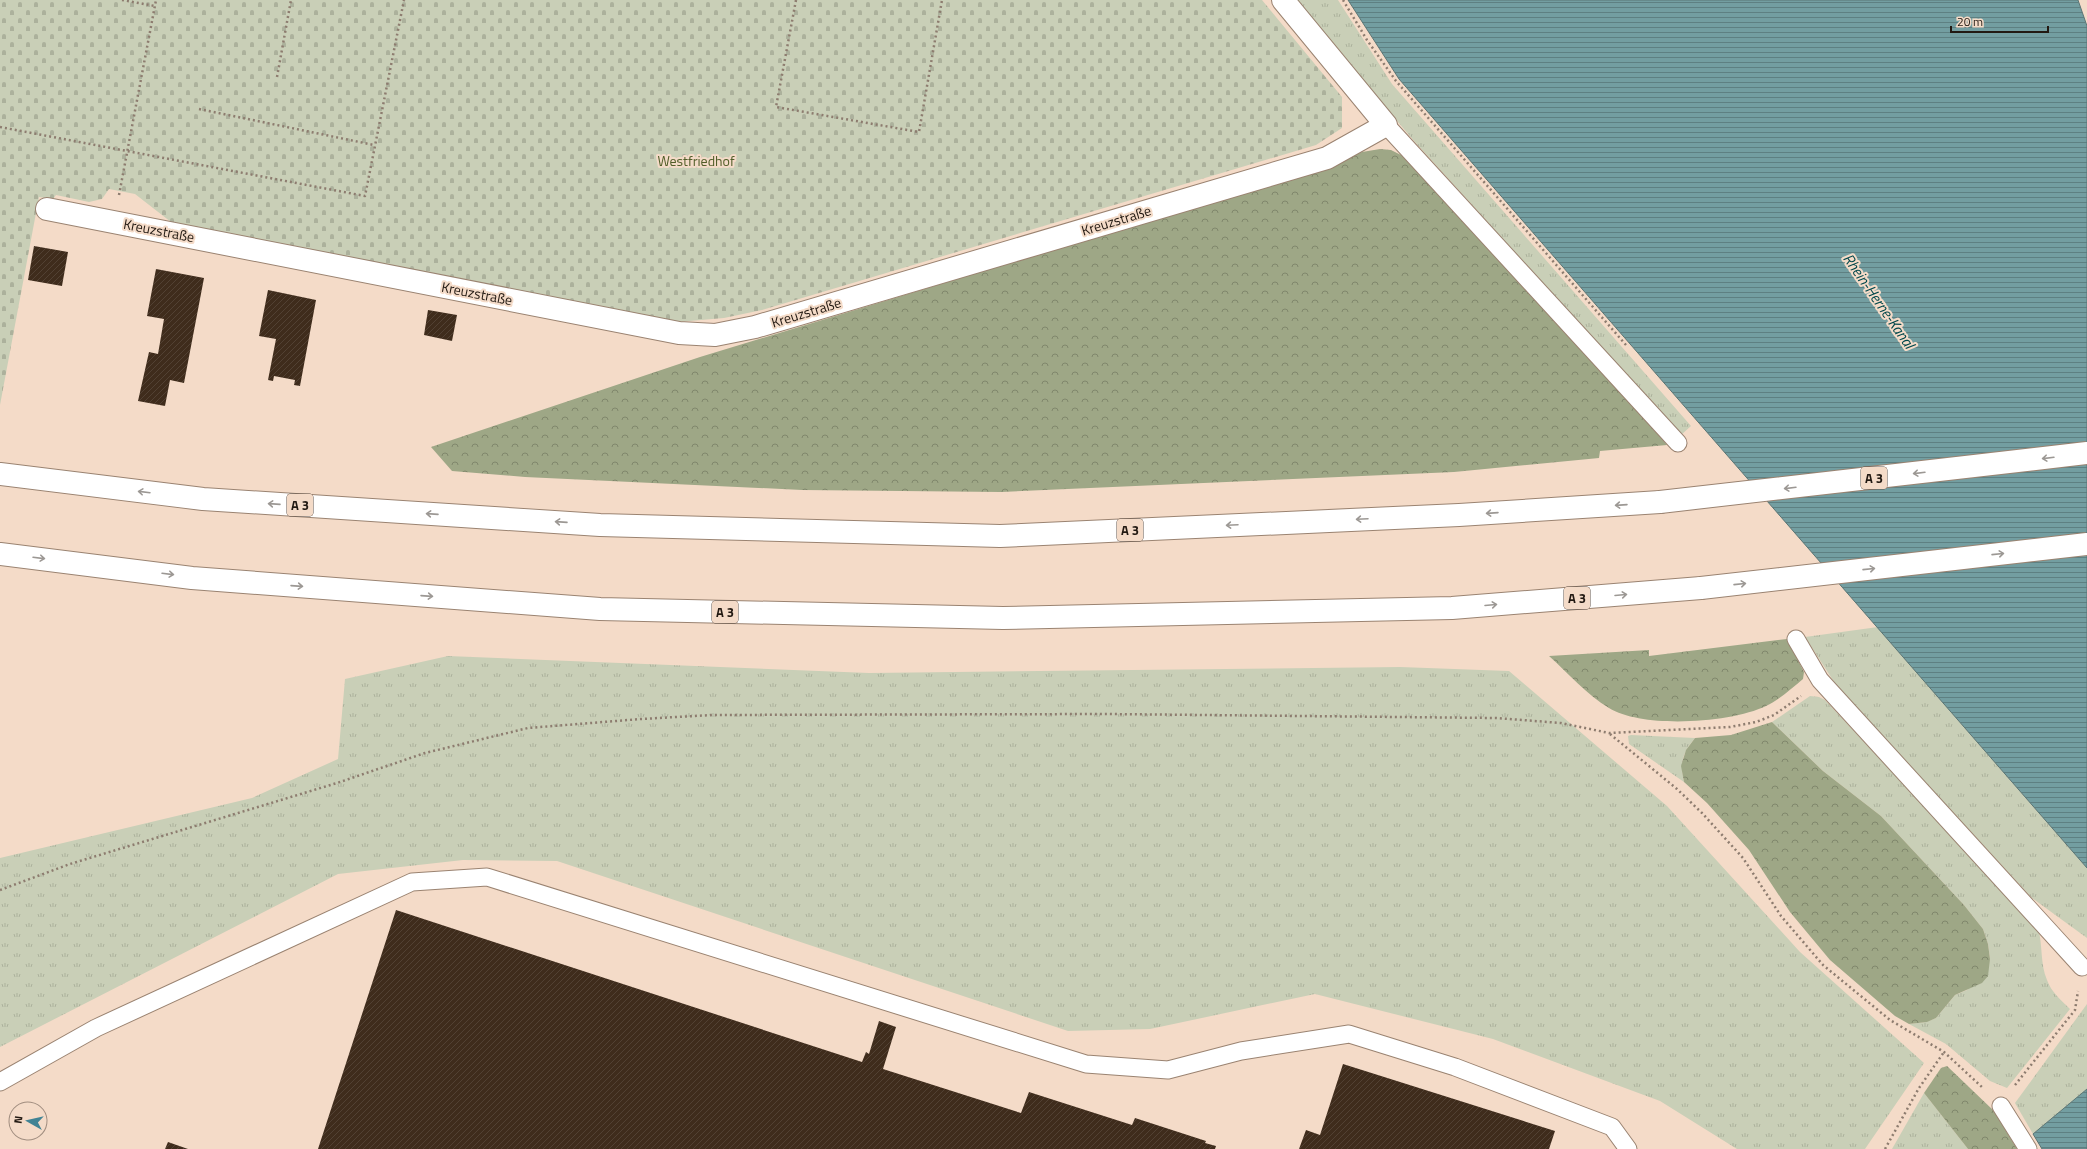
<svg xmlns="http://www.w3.org/2000/svg" width="2087" height="1149" font-family="'Titillium Web',sans-serif">
  <defs>
    <pattern id="grass-tufts" width="24" height="20" patternUnits="userSpaceOnUse"><rect width="24" height="20" fill="#c9cfb7"/><path d="M3 7l-1-3M5 7V3M7 7l1-3M15 17l-1-3M17 17v-4M19 17l1-3" fill="none" stroke="#acb19c"/></pattern>
    <pattern id="forest-crowns" width="20" height="18" patternUnits="userSpaceOnUse"><rect width="20" height="18" fill="#9ea786"/><path d="M2 6a3 3 0 1 1 6 0M12 15a3 3 0 1 1 6 0" fill="none" stroke="#80876c"/></pattern>
    <pattern id="cemetery-stones" width="16" height="16" patternUnits="userSpaceOnUse"><rect width="16" height="16" fill="#c9cfb7"/><path d="M2 7V4a2 2 0 0 1 4 0v3zM10 15v-3a2 2 0 0 1 4 0v3z" fill="#acb19c"/></pattern>
    <pattern id="water-rules" width="6" height="5" patternUnits="userSpaceOnUse"><rect width="6" height="5" fill="#739ea1"/><path d="M0 2.5h6" fill="none" stroke="#5e8082"/></pattern>
    <pattern id="building-hatch" width="6" height="6" patternUnits="userSpaceOnUse"><rect width="6" height="6" fill="#3f2c1c"/><path d="M-1 1l2-2M0 6l6-6M5 7l2-2" fill="none" stroke="#524133"/></pattern>
  </defs>
  <rect width="100%" height="100%" fill="#f4dbc8"/>
  <g fill="url(#grass-tufts)">
    <polygon points="1295,0 1338,0 1392,84 1691,426 1681,435 1414,141"/>
    <polygon points="1878,627 2087,868 2087,938 2032,898 1838,688 1805,637"/>
    <polygon points="448,656 869,673 1400,667 1509,671 1667,806 1800,952 1924,1063 1865,1149 1737,1149 1660,1101 1493,1039 1315,994 1150,1029 1068,1031 557,861 463,860 338,874 0,1047 0,858 252,798 338,759 345,679"/>
    <path d="M 1810,696 L 1819,697 L 1825,700 L 2038,928 C 2043,945 2040,964 2047,980 C 2051,992 2062,1001 2070,1009 L 2007,1088 L 1990,1081 L 1946,1044 L 1909,1024 L 1926,1022 L 1936,1018 L 1955,995 L 1967,990 L 1990,959 L 1988,944 L 1983,929 L 1964,905 L 1881,816 L 1823,771 L 1772,722 Z"/>
    <path d="M 1631,735 L 1695,738 C 1682,754 1680,762 1684,782 L 1629,744 L 1628,736 Z"/>
    <polygon points="2087,1004 2087,1089 2033,1134 2015,1103"/>
    <polygon points="1924,1093 1968,1149 1892,1149"/>
  </g>
  <g fill="url(#forest-crowns)">
    <polygon points="1380,149 1391,150 1405,157 1643,415 1667,445 1600,451 1599,458 1454,472 1001,492 802,490 525,477 452,471 431,447 700,357 1333,165 1362,152"/>
    <path d="M 1787,639 L 1804,672 L 1803,679 C 1792,688 1779,700 1766,706 C 1731,723 1643,729 1609,708 C 1587,695 1568,673 1549,656 L 1649,650 L 1649,656 Z"/>
    <polygon points="1772,722 1823,771 1881,816 1964,905 1983,929 1988,944 1990,959 1988,976 1982,983 1955,995 1936,1018 1927,1022 1909,1024 1895,1016 1830,960 1790,912 1749,850 1707,803 1684,782 1681,766 1686,750 1695,738 1731,735"/>
    <polygon points="1947,1066 1994,1111 2017,1149 1968,1149 1924,1093 1941,1068"/>
  </g>
  <polygon fill="url(#cemetery-stones)" points="0,0 1262,0 1342,97 1342,128 1316,145 762,310 724,318 678,322 171,222 135,194 109,189 102,199 89,202 56,195 53,199 39,197 0,405"/>
  <g fill="url(#water-rules)" stroke="#5b7676">
    <polygon points="1348,0 2078,0 2087,26 2087,868 1399,79"/>
    <polygon points="2087,1089 2087,1149 2042,1149 2033,1134"/>
  </g>
  <g fill="url(#building-hatch)">
    <polygon points="34,246 68,252 62,286 28,280"/>
    <polygon points="156,269 204,278 184,383 170,380 165,406 138,401 149,352 158,354 164,319 147,316"/>
    <polygon points="268,290 316,300 300,386 294,385 295,380 274,376 273,381 268,380 276,339 259,336"/>
    <polygon points="428,310 457,315 452,341 424,335"/>
    <polygon points="396,910 862,1062 866,1052 869,1054 879,1021 896,1027 883,1069 1021,1113 1029,1092 1132,1125 1135,1118 1206,1141 1205,1143 1216,1146 1215,1149 318,1149"/>
    <polygon points="1343,1064 1555,1131 1549,1149 1299,1149 1306,1130 1320,1135"/>
    <polygon points="168,1142 188,1149 165,1149"/>
  </g>
  <g fill="none" stroke-linecap="round" stroke-linejoin="round">
    <defs>
      <g id="service">
        <polyline points="1386,125 1678,443"/>
        <polyline points="1796,639 1820,680 2082,967"/>
        <polyline points="0,1082 96,1028 412,882 487,877 1086,1064 1168,1070 1241,1051 1349,1034 1455,1067 1612,1127 1628,1149"/>
        <polyline points="2001,1106 2028,1149"/>
      </g>
      <polyline id="minor" points="47,209 679,333 715,335 755,327 1327,158 1386,125 1283,0"/>
      <g id="motorway">
        <polyline points="0,474 203,499 600,525 1000,536 1459,515 1660,502"/>
        <polyline points="0,554 192,578 600,609 1003,618 1452,608 1701,588"/>
      </g>
    </defs>
    <use href="#service" stroke="#9a8371" stroke-width="19"/>
    <use href="#minor" stroke="#9a8371" stroke-width="24"/>
    <use href="#motorway" stroke="#9a8371" stroke-width="24"/>
    <g stroke="#8d7c6f" stroke-width="2.5" stroke-dasharray="2 3" stroke-linecap="butt">
      <polyline points="122,0 155,6"/>
      <polyline points="796,0 776,107 919,132 942,0"/>
      <polyline points="1343,0 1367,40 1396,81 1626,345"/>
      <polyline points="277,77 291,0"/>
      <polyline points="199,109 374,145"/>
      <polyline points="0,127 365,196 404,0"/>
      <polyline points="119,195 156,0"/>
      <polyline points="1610,734 1677,789 1702,813 1743,858 1781,916 1823,965 1890,1020 1944,1052 1983,1088"/>
      <polyline points="0,890 70,864 337,783 425,753 528,728 641,719 712,715 1107,714 1496,718 1561,723 1609,733 1730,727 1756,722 1774,715 1801,696"/>
      <polyline points="2015,1085 2075,1010 2078,991"/>
      <polyline points="1885,1149 1919,1088 1944,1052"/>
    </g>
    <use href="#service" stroke="#fff" stroke-width="17"/>
    <use href="#minor" stroke="#fff" stroke-width="22"/>
    <use href="#motorway" stroke="#fff" stroke-width="22"/>
    <defs>
      <g id="motorway-bridge">
        <polyline points="1660,502 2087,453"/>
        <polyline points="1701,588 2087,544"/>
      </g>
    </defs>
    <use href="#motorway-bridge" stroke="#9a8371" stroke-width="24" stroke-linecap="butt"/>
    <use href="#motorway-bridge" stroke="#fff" stroke-width="22"/>
  </g>
  <defs><path id="oneway-shaft" d="M-6 0H5M1.5-3L5.5 0L1.5 3" fill="none" stroke-width="1.6" stroke-linecap="round" stroke-linejoin="round"/></defs>
  <g stroke="#9c9894">
    <use href="#oneway-shaft" transform="translate(2048 458) rotate(173)"/>
    <use href="#oneway-shaft" transform="translate(1919 473) rotate(173)"/>
    <use href="#oneway-shaft" transform="translate(1790 488) rotate(173)"/>
    <use href="#oneway-shaft" transform="translate(144 492) rotate(-173)"/>
    <use href="#oneway-shaft" transform="translate(274 504) rotate(-176)"/>
    <use href="#oneway-shaft" transform="translate(1621 505) rotate(176)"/>
    <use href="#oneway-shaft" transform="translate(1492 513) rotate(176)"/>
    <use href="#oneway-shaft" transform="translate(432 514) rotate(-176)"/>
    <use href="#oneway-shaft" transform="translate(1362 519) rotate(177)"/>
    <use href="#oneway-shaft" transform="translate(561 522) rotate(-176)"/>
    <use href="#oneway-shaft" transform="translate(1232 525) rotate(177)"/>
    <use href="#oneway-shaft" transform="translate(1998 554) rotate(-6)"/>
    <use href="#oneway-shaft" transform="translate(39 558) rotate(7)"/>
    <use href="#oneway-shaft" transform="translate(1869 569) rotate(-6)"/>
    <use href="#oneway-shaft" transform="translate(168 574) rotate(7)"/>
    <use href="#oneway-shaft" transform="translate(1740 584) rotate(-6)"/>
    <use href="#oneway-shaft" transform="translate(297 586) rotate(4)"/>
    <use href="#oneway-shaft" transform="translate(1621 595) rotate(-5)"/>
    <use href="#oneway-shaft" transform="translate(427 596) rotate(4)"/>
    <use href="#oneway-shaft" transform="translate(1491 605) rotate(-5)"/>
  </g>
  <g text-anchor="middle" dominant-baseline="central" stroke-width="4" stroke-linejoin="round" paint-order="stroke">
    <g fill="#f4dbc8" stroke="#615349" stroke-width="1">
      <rect x="1861" y="467" width="26" height="22" rx="3"/>
      <rect x="287" y="494" width="26" height="22" rx="3"/>
      <rect x="1117" y="519" width="26" height="22" rx="3"/>
      <rect x="1564" y="587" width="26" height="22" rx="3"/>
      <rect x="712" y="601" width="26" height="22" rx="3"/>
    </g>
    <g font-size="13" font-weight="bold" fill="#221912">
      <text x="1874" y="478">A 3</text>
      <text x="300" y="505">A 3</text>
      <text x="1130" y="530">A 3</text>
      <text x="1577" y="598">A 3</text>
      <text x="725" y="612">A 3</text>
    </g>
    <g font-size="14" fill="#515d28" stroke="#f4dbc8">
      <text x="696" y="160">Westfriedhof</text>
    </g>
    <g font-size="14" fill="#221912" stroke="#f4dbc8">
      <text transform="translate(1116 220) rotate(-17)">Kreuzstraße</text>
      <text transform="translate(159 230) rotate(11)">Kreuzstraße</text>
      <text transform="translate(477 293) rotate(11)">Kreuzstraße</text>
      <text transform="translate(806 312) rotate(-17)">Kreuzstraße</text>
    </g>
    <g font-size="15" font-style="italic" fill="#00474b" stroke="#f4dbc8">
      <text transform="translate(1879 301) rotate(55)">Rhein-Herne-Kanal</text>
    </g>
  </g>
  <g transform="translate(28 1121) rotate(278)"><circle r="19" fill="#f4dbc8" stroke="#a08d7f"/>
  <path d="M0-3L7 15L0 10L-7 15Z" fill="#418394"/>
  <text y="-6" font-size="11" font-weight="bold" text-anchor="middle" fill="#221912">N</text>
  </g>
  <path d="M1951 26v6h97v-6" fill="none" stroke="#221912" stroke-width="2"/>
  <text x="1957" y="26" font-size="12" fill="#221912" stroke="#f4dbc8" stroke-width="3" paint-order="stroke">20 m</text>
</svg>
